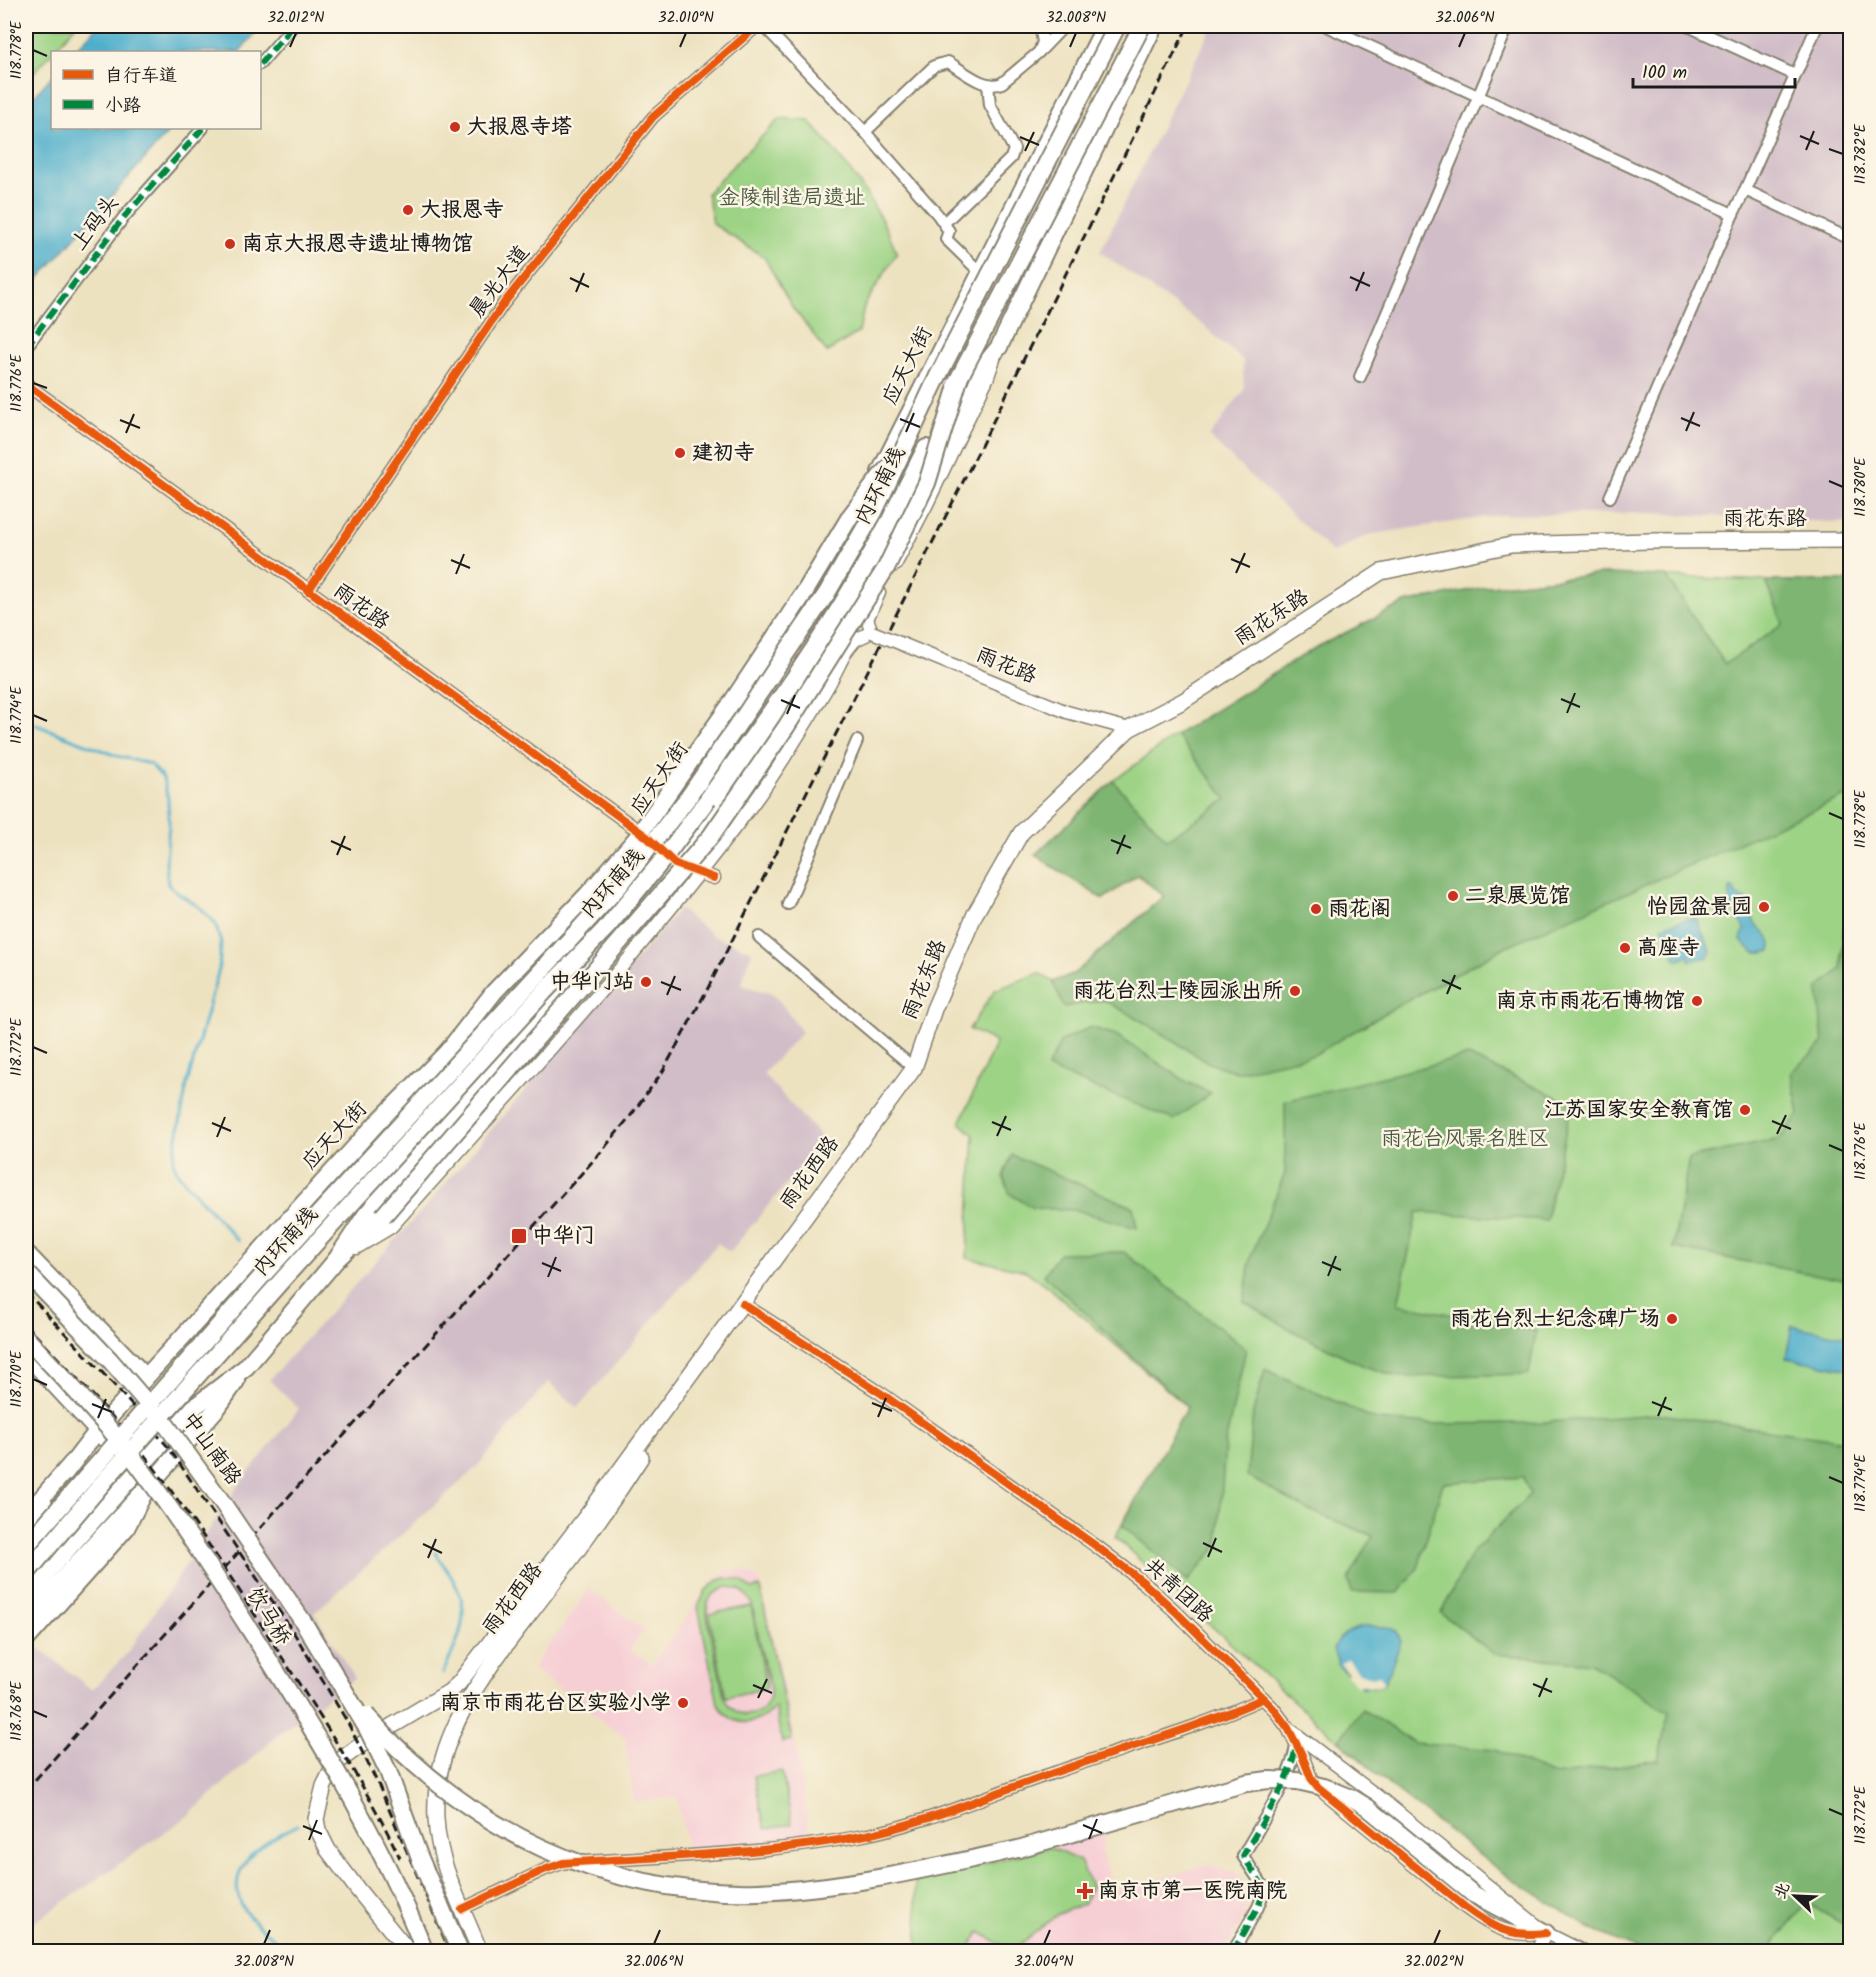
<svg xmlns="http://www.w3.org/2000/svg" width="1876" height="1977" font-family="Kalam,'LXGW WenKai TC',sans-serif">
  <rect width="100%" height="100%" fill="#fcf5e5"/>
  <filter id="ink" filterUnits="userSpaceOnUse"><feTurbulence type="fractalNoise" baseFrequency=".0167" numOctaves="2"/><feDisplacementMap in="SourceGraphic" scale="12" xChannelSelector="R" yChannelSelector="G"/><feConvolveMatrix kernelMatrix="1 2 1 2 8 2 1 2 1" color-interpolation-filters="sRGB"/></filter>
  <filter id="wash" filterUnits="userSpaceOnUse"><feTurbulence type="fractalNoise" baseFrequency=".008" numOctaves="4" result="noise"/><feDisplacementMap in="SourceGraphic" scale="24" xChannelSelector="R" yChannelSelector="G"/><feGaussianBlur stdDeviation="1.35" result="paint"/><feColorMatrix in="noise" values="0 0 0 0 0 0 0 0 0 0 0 0 0 0 0 0 0 1.4 0 .05"/><feComposite in="paint" operator="in"/></filter>
  <g filter="url(#wash)">
    <rect width="100%" height="100%" fill="#ede2c0"/>
    <g fill="#f6cfd5">
      <polygon points="727,1570 745,1570 760,1580 796,1744 811,1844 688,1852 677,1797 634,1802 625,1738 532,1668 589,1589 644,1630 629,1650 652,1665 711,1583"/>
      <polygon points="1108,1832 1101,1850 1114,1891 1206,1865 1235,1872 1254,1892 1243,1918 1225,1951 919,1952 915,1882"/>
    </g>
    <g fill="#d1bdc8">
      <polygon points="1212,26 1850,26 1850,523 1649,513 1500,515 1367,535 1333,553 1209,437 1244,390 1243,361 1203,325 1100,252"/>
      <polygon points="679,909 714,936 752,951 741,985 775,995 802,1032 763,1074 823,1139 730,1252 718,1243 578,1408 548,1382 476,1468 314,1613 355,1678 281,1732 183,1820 26,1928 26,1651 33,1643 92,1690 128,1652 241,1482 299,1409 269,1380 427,1205"/>
    </g>
    <g fill="#9dd385" stroke="#5c7850" stroke-width="1.5" fill-rule="evenodd">
      <polygon points="29,26 75,26 26,82 26,31"/>
      <path d="M 780,119 L 809,121 C 845,161 877,202 897,253 L 864,306 L 859,332 L 827,352 L 793,308 L 764,257 L 713,224 L 707,193 L 745,153 Z"/>
      <polygon points="1603,574 1766,581 1850,581 1850,1951 1640,1951 1591,1929 1500,1871 1388,1784 1281,1690 1115,1537 1187,1407 1052,1290 1026,1271 967,1258 974,1135 960,1123 996,1042 969,1029 995,990 1039,973 1053,982 1075,973 1164,896 1138,875 1103,899 1035,855 1113,781 1176,735 1315,648 1405,603 1491,586"/>
      <path d="M 725,1578 L 740,1580 L 752,1589 L 760,1587 L 792,1740 L 782,1742 L 775,1707 C 757,1727 733,1729 718,1704 L 698,1607 L 706,1590 L 717,1581 ZM 726,1587 C 739,1587 747,1592 752,1604 C 756,1623 760,1643 764,1663 C 766,1672 770,1681 770,1690 C 771,1720 733,1723 724,1696 L 707,1615 L 708,1602 L 712,1595 Z"/>
      <polygon points="751,1606 767,1688 726,1697 709,1614"/>
      <polygon points="782,1771 792,1824 765,1829 754,1776"/>
      <polygon points="1049,1847 1080,1861 1091,1886 1085,1903 1058,1914 1012,1951 980,1932 966,1951 919,1952 915,1882"/>
    </g>
    <g fill="#7eb572" stroke="#4d6847" stroke-width="1.5">
      <polygon points="1603,574 1666,576 1725,664 1783,624 1766,581 1850,581 1850,794 1507,946 1387,1012 1314,1055 1237,1072 1209,1063 1140,1020 1104,1000 1064,1007 1053,982 1075,973 1164,896 1138,875 1103,899 1035,855 1113,781 1167,839 1227,799 1176,735 1315,648 1405,603 1491,586"/>
      <polygon points="1844,927 1850,929 1850,1281 1673,1248 1689,1158 1780,1139 1799,1114 1791,1072 1823,1044 1818,988 1841,969"/>
      <polygon points="1090,1027 1116,1035 1187,1082 1211,1093 1174,1120 1047,1068 1061,1041"/>
      <polygon points="1468,1056 1572,1104 1546,1220 1417,1212 1398,1304 1536,1331 1529,1374 1399,1377 1364,1366 1293,1331 1244,1302 1250,1259 1285,1173 1285,1101"/>
      <polygon points="1012,1155 1133,1207 1137,1228 1075,1210 1033,1208 1010,1194 1003,1176"/>
      <polygon points="1124,1252 1246,1349 1225,1444 1218,1546 1188,1581 1122,1525 1187,1407 1044,1275 1059,1253"/>
      <polygon points="1265,1369 1376,1420 1433,1424 1532,1423 1660,1414 1850,1442 1850,1928 1806,1903 1769,1951 1640,1951 1591,1929 1500,1871 1388,1784 1339,1740 1362,1709 1414,1743 1495,1750 1554,1775 1658,1760 1669,1712 1591,1663 1494,1654 1441,1613 1471,1554 1530,1494 1523,1477 1443,1483 1418,1568 1398,1593 1352,1592 1348,1580 1373,1536 1306,1509 1247,1476 1253,1413"/>
    </g>
    <g fill="#4cadcb" stroke="#346474" stroke-width="1.5">
      <polygon points="98,26 262,26 239,52 73,52"/>
      <polygon points="52,76 52,128 172,128 26,293 26,105"/>
      <path d="M 1730,888 L 1733,888 L 1736,895 L 1746,899 L 1756,926 C 1765,931 1773,939 1771,951 C 1754,956 1753,953 1741,940 L 1744,929 L 1730,901 Z"/>
      <polygon points="1695,917 1711,951 1708,957 1690,961 1688,956 1677,960 1662,926"/>
      <polygon points="1792,1326 1850,1337 1850,1370 1786,1358"/>
      <path d="M 1367,1626 L 1388,1627 L 1397,1631 L 1401,1642 L 1385,1683 L 1375,1687 L 1362,1687 L 1339,1666 L 1333,1650 C 1339,1634 1351,1629 1367,1626 Z"/>
    </g>
    <polygon fill="#ede2c0" points="1348,1659 1359,1673 1371,1677 1380,1675 1385,1683 1375,1687 1361,1684 1358,1686 1346,1675 1348,1673 1341,1664"/>
    <g fill="none" stroke-linecap="round" stroke-linejoin="round">
      <g stroke="#4cadcb" stroke-width="3">
        <polyline points="26,721 117,756 150,764 163,778 168,799 169,822 166,863 168,884 179,894 198,906 215,923 221,943 219,969 187,1084 173,1161 179,1175 238,1241"/>
        <path d="M 436,1553 C 444,1567 457,1582 461,1598 C 469,1622 453,1651 443,1673"/>
        <path d="M 284,1952 L 280,1944 C 270,1935 249,1920 243,1908 C 221,1866 266,1840 298,1825"/>
      </g>
    </g>
  </g>
  <g filter="url(#ink)">
    <g fill="none" stroke-linecap="round" stroke-linejoin="round">
      <defs>
        <g id="minor">
          <polyline points="764,26 865,132 938,215 949,231 946,239 981,273"/>
          <polyline points="1326,26 1733,214"/>
          <polyline points="1688,26 1795,75"/>
          <polyline points="1042,49 1064,26"/>
          <polyline points="260,64 293,26"/>
          <path d="M 865,132 L 934,66 L 948,62 C 962,70 985,91 1002,83 L 1039,52 L 1043,42 L 1040,26"/>
          <polyline points="1745,190 1850,239"/>
          <polyline points="944,223 1011,158 1014,149 990,105 988,84"/>
          <polyline points="26,347 124,217 203,128"/>
          <polyline points="1360,377 1508,26"/>
          <polyline points="1610,497 1733,214 1745,190 1817,26"/>
          <polyline points="308,591 504,303 653,117 757,26"/>
          <polyline points="788,904 857,741"/>
          <polyline points="759,937 914,1068"/>
          <path d="M 462,1909 L 544,1870 L 563,1863 C 662,1856 764,1855 861,1836 C 929,1823 994,1792 1059,1771 C 1128,1747 1198,1728 1264,1698"/>
          <path d="M 1233,1952 L 1258,1907 L 1265,1889 L 1243,1856 C 1259,1826 1294,1776 1296,1743"/>
        </g>
        <g id="tertiary">
          <path d="M 26,384 C 234,534 439,687 647,837 L 672,861"/>
          <polyline points="895,565 927,504 987,379 994,359"/>
          <polyline points="902,644 1067,712 1129,729"/>
          <polyline points="693,871 714,878"/>
          <path d="M 356,1248 L 391,1227 C 514,1089 641,953 752,805 C 780,767 804,727 828,686 C 835,674 840,662 847,650 L 855,640 L 872,632 L 867,619 L 879,593"/>
          <path d="M 743,1304 L 882,1394 L 1096,1546 L 1143,1582 L 1175,1611 L 1273,1708 L 1288,1728 L 1301,1753 L 1311,1778 L 1318,1787 L 1466,1908 C 1493,1928 1510,1937 1545,1933"/>
          <polyline points="1292,1731 1385,1802 1546,1933 1584,1952"/>
          <polyline points="1536,1952 1546,1933"/>
        </g>
        <g id="secondary">
          <polyline points="409,1952 358,1890 328,1850 318,1830 316,1819 324,1786 331,1772 339,1761 365,1742 449,1692 459,1683 591,1510 914,1068 934,1009 975,914 1021,833 1129,729 1183,701 1381,572 1511,545 1649,541 1850,540"/>
          <path d="M 480,1952 C 463,1908 438,1866 436,1818 C 431,1727 499,1656 550,1587 C 582,1545 612,1502 641,1457"/>
        </g>
        <g id="primary">
          <polyline points="946,435 977,374 999,347 1154,26"/>
          <polyline points="880,472 1105,26"/>
          <polyline points="708,750 743,702 783,640"/>
          <polyline points="26,1253 146,1377"/>
          <polyline points="26,1354 105,1439"/>
          <polyline points="65,1473 98,1430 284,1225 377,1123 455,1044"/>
          <polyline points="26,1530 44,1504"/>
          <polyline points="26,1596 193,1408 246,1367 336,1260 371,1207 707,827 844,618 909,506"/>
          <polyline points="26,1640 126,1528 146,1489 218,1407 236,1381"/>
          <polyline points="1018,1849 1094,1827"/>
          <polyline points="1473,1894 1546,1933"/>
        </g>
        <g id="trunk">
          <polyline points="690,795 827,593"/>
          <path d="M 708,799 C 763,723 819,647 865,565 C 887,527 906,487 926,448"/>
          <polyline points="445,1055 494,992"/>
          <polyline points="336,1260 383,1216"/>
          <polyline points="26,1516 72,1463"/>
          <polyline points="26,1618 146,1489"/>
        </g>
      </defs>
      <use href="#minor" stroke="#847f6e" stroke-width="14"/>
      <use href="#tertiary" stroke="#847f6e" stroke-width="15"/>
      <use href="#secondary" stroke="#847f6e" stroke-width="18"/>
      <use href="#primary" stroke="#847f6e" stroke-width="20"/>
      <use href="#trunk" stroke="#847f6e" stroke-width="20"/>
      <use href="#minor" stroke="#fff" stroke-width="10"/>
      <use href="#tertiary" stroke="#fff" stroke-width="12"/>
      <use href="#secondary" stroke="#fff" stroke-width="15"/>
      <use href="#primary" stroke="#fff" stroke-width="16"/>
      <use href="#trunk" stroke="#fff" stroke-width="16"/>
      <g stroke="#1c1c1c" stroke-width="3" stroke-dasharray="9 4.5" stroke-linecap="butt">
        <polyline points="26,1292 116,1387 169,1448 294,1633 348,1723 379,1786 450,1952"/>
        <path d="M 26,1325 C 65,1366 106,1407 142,1452 C 194,1519 240,1591 285,1662 C 327,1727 367,1788 400,1858"/>
        <polyline points="26,1790 271,1516 601,1152 632,1114 663,1071 708,988 976,456 1188,26"/>
      </g>
      <defs>
        <polyline id="tertiary-bridge" points="872,632 902,644"/>
        <g id="primary-bridge">
          <polyline points="26,1272 110,1360 167,1426 222,1502 304,1623 368,1730 388,1771 419,1856 460,1952"/>
          <path d="M 26,1338 C 60,1374 95,1410 126,1449 C 177,1514 220,1583 264,1652 C 325,1748 383,1845 425,1952"/>
          <path d="M 366,1715 C 468,1830 604,1896 758,1892 C 842,1889 936,1867 1018,1849"/>
          <polyline points="1094,1827 1246,1783 1268,1780 1297,1781 1324,1787 1354,1799 1367,1807 1473,1894"/>
        </g>
        <g id="trunk-bridge">
          <polyline points="956,384 1142,26"/>
          <polyline points="827,593 874,512 938,376 1117,26"/>
          <polyline points="494,992 588,894 635,840 732,702 806,590 851,515 880,477 903,451"/>
          <polyline points="383,1216 711,836 786,727 886,568 927,483 960,376"/>
          <polyline points="26,1546 262,1276 619,886 690,795"/>
          <polyline points="26,1574 106,1479 283,1279 544,992 608,926 661,862 708,799"/>
        </g>
      </defs>
      <use href="#tertiary-bridge" stroke="#847f6e" stroke-width="15" stroke-linecap="butt"/>
      <use href="#primary-bridge" stroke="#847f6e" stroke-width="20" stroke-linecap="butt"/>
      <use href="#trunk-bridge" stroke="#847f6e" stroke-width="20" stroke-linecap="butt"/>
      <use href="#tertiary-bridge" stroke="#fff" stroke-width="12"/>
      <use href="#primary-bridge" stroke="#fff" stroke-width="16"/>
      <use href="#trunk-bridge" stroke="#fff" stroke-width="16"/>
      <g stroke="#00873e" stroke-width="6" stroke-dasharray="12 6" stroke-linecap="butt">
        <polyline points="260,64 293,26"/>
        <polyline points="26,347 124,217 203,128"/>
        <path d="M 1233,1952 L 1258,1907 L 1265,1889 L 1243,1856 C 1260,1825 1292,1779 1296,1745"/>
      </g>
      <defs>
        <g id="cycleway">
          <path d="M 26,384 C 234,534 439,687 647,837 L 675,864 L 714,878"/>
          <polyline points="308,591 504,303 653,117 757,26"/>
          <path d="M 743,1304 L 882,1394 L 1096,1546 L 1143,1582 L 1175,1611 L 1273,1708 L 1288,1728 L 1301,1753 L 1311,1778 L 1318,1787 L 1466,1908 C 1494,1929 1511,1937 1546,1933"/>
          <path d="M 462,1909 L 544,1870 L 563,1863 C 662,1856 764,1855 861,1836 C 929,1823 994,1792 1059,1771 C 1128,1747 1198,1728 1264,1698"/>
        </g>
      </defs>
      <use href="#cycleway" stroke="#fcf5e5" stroke-width="11"/>
      <use href="#cycleway" stroke="#e8590c" stroke-width="8"/>
    </g>
  </g>
  <path fill="none" stroke="#1c1c1c" stroke-width="2" d="M 290,47 L 296,33M 680,47 L 686,33M 1070,47 L 1076,33M 1459,47 L 1465,33M 33,50 L 47,56M 1800,136 L 1819,144M 1020,137 L 1039,145M 1829,149 L 1843,154M 1806,150 L 1814,131M 1025,151 L 1034,132M 1350,277 L 1370,286M 570,278 L 589,287M 1356,291 L 1364,272M 576,292 L 584,273M 33,383 L 47,388M 1681,418 L 1700,426M 900,419 L 920,427M 120,420 L 140,428M 1686,431 L 1694,412M 906,432 L 914,413M 126,433 L 134,414M 1829,481 L 1843,487M 1231,559 L 1250,567M 451,560 L 470,568M 1236,573 L 1245,553M 456,574 L 464,554M 1561,699 L 1580,707M 781,700 L 800,708M 1567,713 L 1575,693M 787,714 L 795,695M 33,715 L 47,721M 1829,813 L 1843,819M 1111,840 L 1131,848M 331,841 L 351,850M 1117,854 L 1125,835M 337,855 L 345,836M 1442,980 L 1461,989M 661,982 L 681,990M 1447,994 L 1455,975M 667,995 L 675,976M 33,1047 L 47,1053M 1772,1121 L 1791,1129M 992,1122 L 1011,1130M 212,1123 L 231,1131M 1777,1134 L 1786,1115M 997,1136 L 1006,1116M 217,1137 L 225,1117M 1829,1145 L 1843,1151M 1322,1262 L 1341,1270M 542,1263 L 561,1271M 1328,1276 L 1336,1256M 548,1277 L 556,1257M 33,1379 L 47,1385M 1652,1402 L 1672,1410M 872,1403 L 892,1411M 92,1404 L 112,1412M 1658,1416 L 1666,1397M 878,1417 L 886,1398M 98,1418 L 106,1399M 1829,1477 L 1843,1483M 1203,1543 L 1222,1552M 423,1544 L 442,1553M 1208,1557 L 1216,1538M 428,1558 L 436,1539M 1533,1684 L 1552,1692M 753,1685 L 772,1693M 1539,1697 L 1547,1678M 758,1698 L 767,1679M 33,1711 L 47,1717M 1829,1809 L 1843,1815M 1083,1825 L 1102,1833M 303,1826 L 322,1834M 1089,1839 L 1097,1819M 309,1840 L 317,1820M 264,1944 L 270,1930M 654,1944 L 660,1930M 1044,1944 L 1050,1930M 1434,1944 L 1440,1930"/>
  <g fill="#c8321e" stroke="#fcf5e5" stroke-width="2">
    <circle cx="455" cy="127" r="6"/>
    <circle cx="408" cy="210" r="6"/>
    <circle cx="230" cy="244" r="6"/>
    <circle cx="680" cy="453" r="6"/>
    <circle cx="1453" cy="896" r="6"/>
    <circle cx="1764" cy="907" r="6"/>
    <circle cx="1316" cy="909" r="6"/>
    <circle cx="1625" cy="948" r="6"/>
    <circle cx="646" cy="982" r="6"/>
    <circle cx="1295" cy="991" r="6"/>
    <circle cx="1697" cy="1001" r="6"/>
    <circle cx="1745" cy="1110" r="6"/>
    <rect x="511" y="1228" width="16" height="16" rx="3"/>
    <circle cx="1672" cy="1319" r="6"/>
    <circle cx="683" cy="1703" r="6"/>
    <path d="M1082 1882h6v6h6v6h-6v6h-6v-6h-6v-6h6z"/>
  </g>
  <g text-anchor="middle" dominant-baseline="central" stroke-width="5" stroke-linejoin="round" paint-order="stroke">
    <g font-size="21" font-weight="bold" fill="#1c1c1c" stroke="#fcf5e5" text-anchor="start">
      <text x="467" y="127">大报恩寺塔</text>
      <text x="420" y="210">大报恩寺</text>
      <text x="242" y="244">南京大报恩寺遗址博物馆</text>
      <text x="692" y="453">建初寺</text>
      <text x="1465" y="896">二泉展览馆</text>
      <text x="1752" y="907" text-anchor="end">怡园盆景园</text>
      <text x="1328" y="909">雨花阁</text>
      <text x="1637" y="948">高座寺</text>
      <text x="634" y="982" text-anchor="end">中华门站</text>
      <text x="1283" y="991" text-anchor="end">雨花台烈士陵园派出所</text>
      <text x="1685" y="1001" text-anchor="end">南京市雨花石博物馆</text>
      <text x="1733" y="1110" text-anchor="end">江苏国家安全教育馆</text>
      <text x="532" y="1236">中华门</text>
      <text x="1660" y="1319" text-anchor="end">雨花台烈士纪念碑广场</text>
      <text x="671" y="1703" text-anchor="end">南京市雨花台区实验小学</text>
      <text x="1098" y="1891">南京市第一医院南院</text>
    </g>
    <g font-size="21" fill="#495c41" stroke="#fcf5e5">
      <text x="792" y="198">金陵制造局遗址</text>
      <text x="1465" y="1139">雨花台风景名胜区</text>
    </g>
    <g font-size="21" fill="#1c1c1c" stroke="#fcf5e5">
      <text transform="translate(96 223) rotate(-53)">上码头</text>
      <text transform="translate(500 282) rotate(-53)">晨光大道</text>
      <text transform="translate(908 366) rotate(-63)">应天大街</text>
      <text transform="translate(881 486) rotate(-63)">内环南线</text>
      <text x="1765" y="519">雨花东路</text>
      <text transform="translate(361 607) rotate(36)">雨花路</text>
      <text transform="translate(1272 618) rotate(-33)">雨花东路</text>
      <text transform="translate(1006 666) rotate(22)">雨花路</text>
      <text transform="translate(660 779) rotate(-55)">应天大街</text>
      <text transform="translate(613 884) rotate(-49)">内环南线</text>
      <text transform="translate(925 980) rotate(-68)">雨花东路</text>
      <text transform="translate(335 1136) rotate(-47)">应天大街</text>
      <text transform="translate(810 1173) rotate(-54)">雨花西路</text>
      <text transform="translate(286 1242) rotate(-48)">内环南线</text>
      <text transform="translate(211 1449) rotate(54)">中山南路</text>
      <text transform="translate(1178 1591) rotate(42)">共青团路</text>
      <text transform="translate(513 1599) rotate(-53)">雨花西路</text>
      <text transform="translate(268 1617) rotate(58)">饮马桥</text>
    </g>
  </g>
  <rect width="1876" height="1977" fill="none" stroke="#fcf5e5" stroke-width="66"/>
  <rect x="51" y="51" width="210" height="78" fill="#fcf5e5" stroke="#a29e95" stroke-width="1.5"/>
  <rect x="63" y="70" width="30" height="9" fill="#e8590c" stroke="#a29e95" stroke-width="1.5"/>
  <text x="105" y="81" font-size="18" fill="#1c1c1c">自行车道</text>
  <rect x="63" y="100" width="30" height="9" fill="#00873e" stroke="#a29e95" stroke-width="1.5"/>
  <text x="105" y="111" font-size="18" fill="#1c1c1c">小路</text>
  <g transform="translate(1795 1896) rotate(293)" stroke="#fcf5e5" stroke-width="4.5" paint-order="stroke">
  <path d="M0-4.5L10 22L0 15L-10 22Z" fill="#1c1c1c"/>
  <text y="-9" font-size="16" font-weight="bold" text-anchor="middle" fill="#1c1c1c">北</text>
  </g>
  <path d="M1633 78v9h162v-9" fill="none" stroke="#1c1c1c" stroke-width="3"/>
  <text x="1642" y="78" font-size="18" fill="#1c1c1c" stroke="#fcf5e5" stroke-width="4.5" paint-order="stroke">100 m</text>
  <rect x="33" y="33" width="1810" height="1911" fill="none" stroke="#1c1c1c" stroke-width="2"/>
  <g font-size="15" text-anchor="middle" fill="#1c1c1c">
    <text x="296" y="22">32.012°N</text>
    <text x="686" y="22">32.010°N</text>
    <text x="1076" y="22">32.008°N</text>
    <text x="1465" y="22">32.006°N</text>
    <text transform="translate(16 50) rotate(-90)" y="5">118.778°E</text>
    <text transform="translate(1860 154) rotate(-90)" y="5">118.782°E</text>
    <text transform="translate(16 383) rotate(-90)" y="5">118.776°E</text>
    <text transform="translate(1860 487) rotate(-90)" y="5">118.780°E</text>
    <text transform="translate(16 715) rotate(-90)" y="5">118.774°E</text>
    <text transform="translate(1860 819) rotate(-90)" y="5">118.778°E</text>
    <text transform="translate(16 1047) rotate(-90)" y="5">118.772°E</text>
    <text transform="translate(1860 1151) rotate(-90)" y="5">118.776°E</text>
    <text transform="translate(16 1379) rotate(-90)" y="5">118.770°E</text>
    <text transform="translate(1860 1483) rotate(-90)" y="5">118.774°E</text>
    <text transform="translate(16 1711) rotate(-90)" y="5">118.768°E</text>
    <text transform="translate(1860 1815) rotate(-90)" y="5">118.772°E</text>
    <text x="264" y="1966">32.008°N</text>
    <text x="654" y="1966">32.006°N</text>
    <text x="1044" y="1966">32.004°N</text>
    <text x="1434" y="1966">32.002°N</text>
  </g>
</svg>
